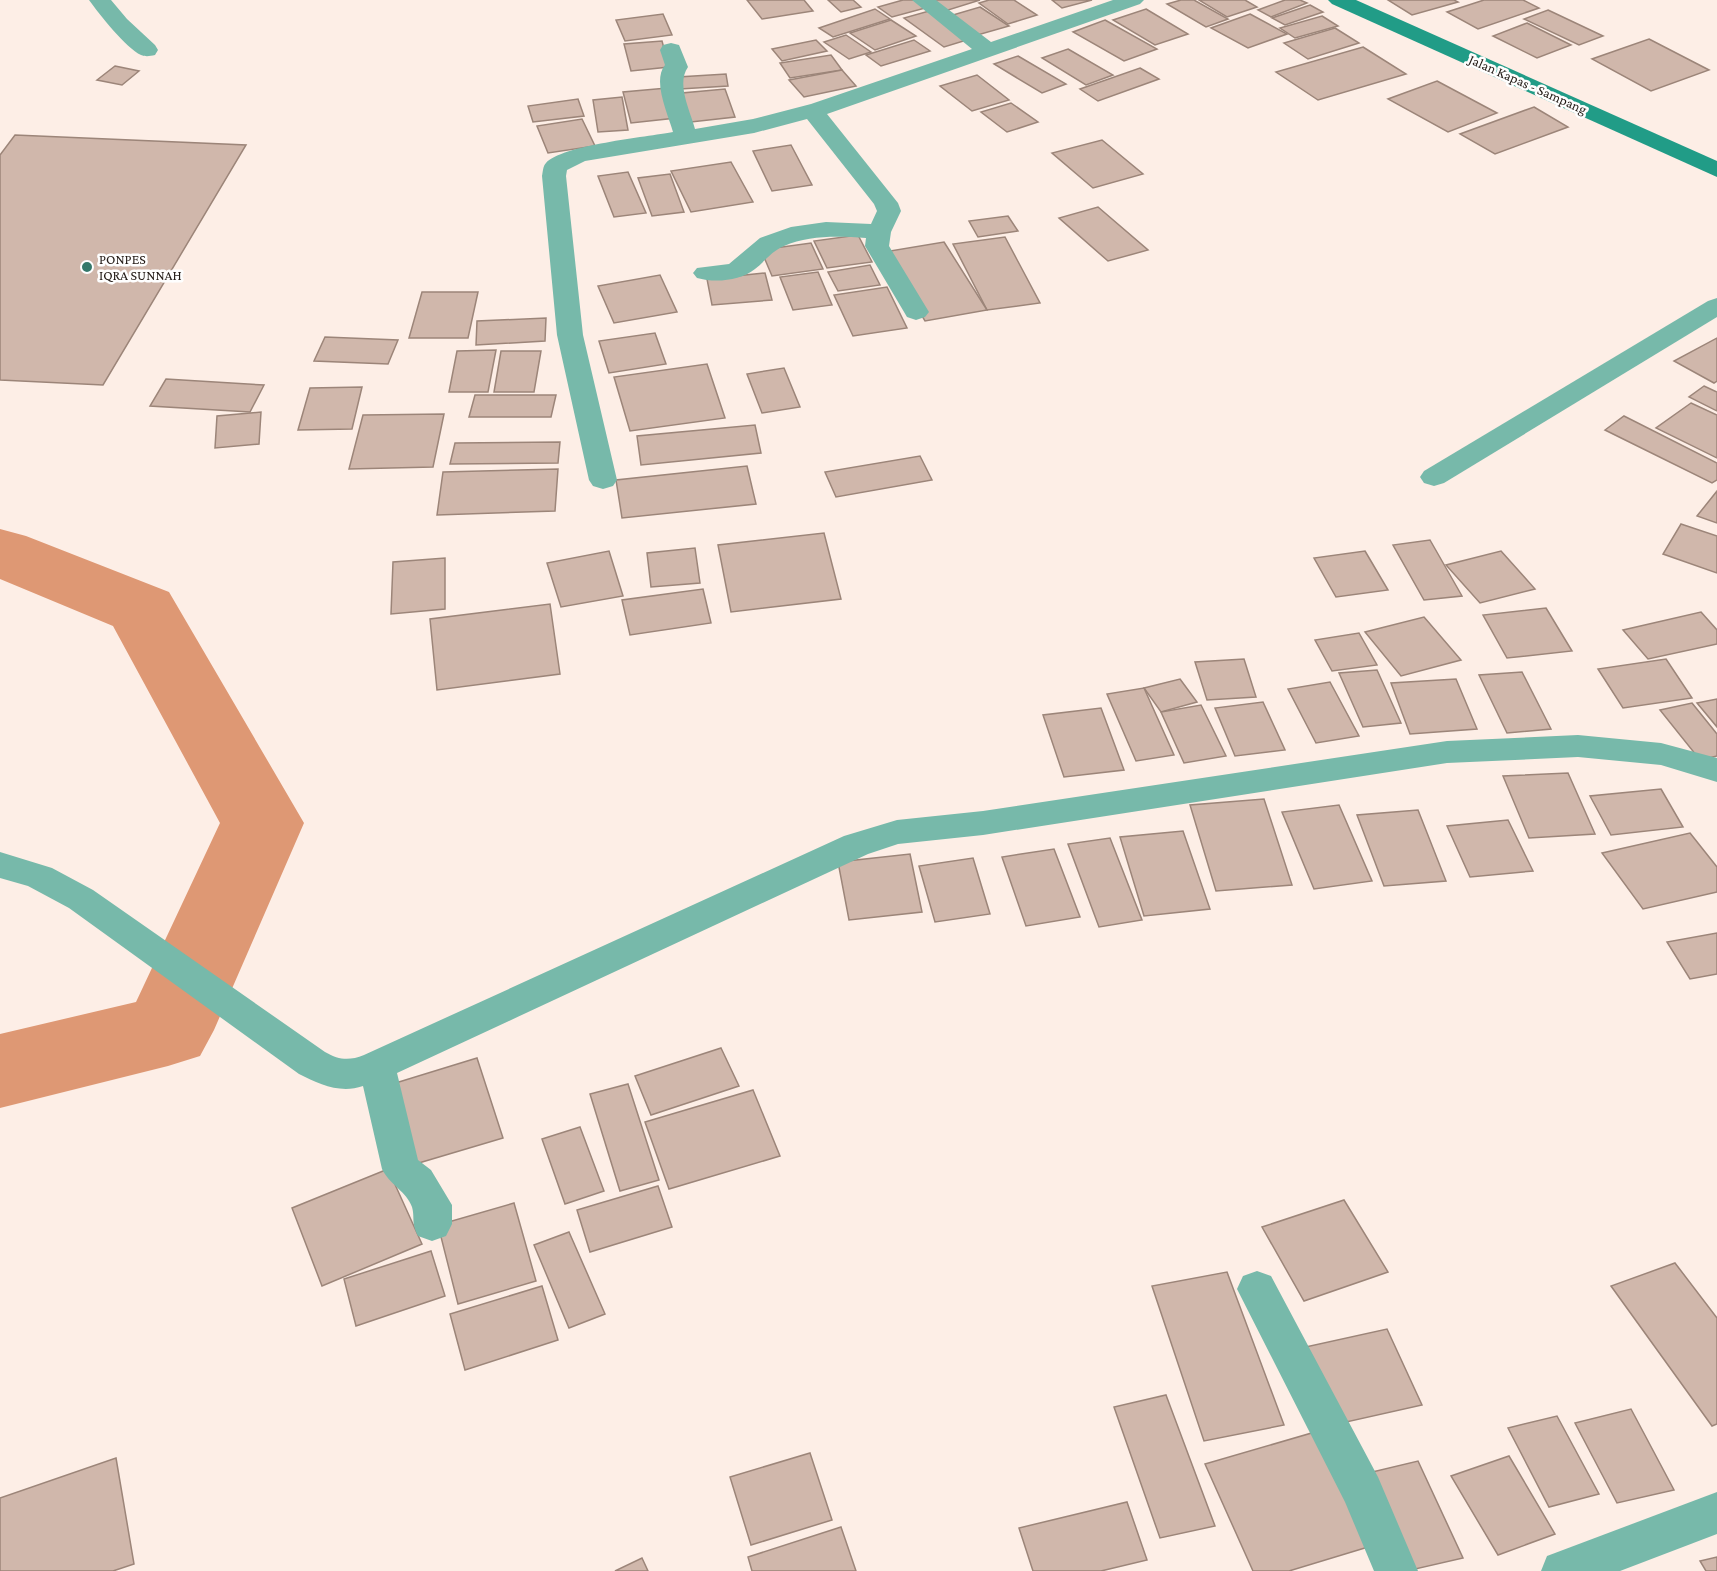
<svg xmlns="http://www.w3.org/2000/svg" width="1717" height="1571" font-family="'Crimson Pro',serif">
  <rect width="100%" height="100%" fill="#fdeee6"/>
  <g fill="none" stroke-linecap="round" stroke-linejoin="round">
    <polygon fill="#de9874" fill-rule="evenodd" points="0,529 26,536 169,592 304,823 214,1030 200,1056 168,1066 0,1108 0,1034 136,1002 220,823 113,626 0,579"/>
  </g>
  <g fill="#d0b7ab" stroke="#9c8579" stroke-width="1.5">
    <polygon points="747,0 804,0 813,11 762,19"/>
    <polygon points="828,0 853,0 861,7 841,12"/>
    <polygon points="903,0 919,0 929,7 892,17 878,7"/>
    <polygon points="932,0 980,0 945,11"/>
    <polygon points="989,0 1014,0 1037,15 1008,24 979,3"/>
    <polygon points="1052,0 1092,0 1062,8"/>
    <polygon points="1181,0 1194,0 1228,19 1206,27 1167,4"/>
    <polygon points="1199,0 1245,0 1257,7 1227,17"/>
    <polygon points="1285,0 1300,0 1307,3 1271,17 1258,10"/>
    <polygon points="1388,0 1454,0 1458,2 1412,15"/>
    <polygon points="1484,0 1523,0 1539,8 1478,29 1447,12"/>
    <polygon points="1310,5 1323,12 1285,25 1272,18"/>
    <polygon points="980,7 1009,26 974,36 946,17"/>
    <polygon points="875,9 890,19 833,37 819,28"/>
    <polygon points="1146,9 1188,34 1155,45 1113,20"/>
    <polygon points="1548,10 1603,36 1579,45 1524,19"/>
    <polygon points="929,11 970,39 944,47 904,18"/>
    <polygon points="663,14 672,35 625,41 616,20"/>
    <polygon points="1250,14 1287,34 1248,48 1211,28"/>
    <polygon points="1322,16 1338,26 1295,38 1280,28"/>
    <polygon points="891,20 916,36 875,50 850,33"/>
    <polygon points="1105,20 1157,49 1124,61 1073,32"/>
    <polygon points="1527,23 1571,45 1537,58 1493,36"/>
    <polygon points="1335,28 1359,43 1308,59 1284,43"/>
    <polygon points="846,35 871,52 849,59 824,42"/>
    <polygon points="1649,39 1709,70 1651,91 1592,59"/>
    <polygon points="816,40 827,51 782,61 772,49"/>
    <polygon points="914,40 930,51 881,66 866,55"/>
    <polygon points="662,41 669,67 631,71 624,44"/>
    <polygon points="1363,47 1406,74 1318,100 1276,72"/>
    <polygon points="1068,49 1113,75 1086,85 1042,58"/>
    <polygon points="831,55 842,70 790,78 780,63"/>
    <polygon points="1018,56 1066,84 1042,93 994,64"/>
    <polygon points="115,66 139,71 122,85 97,80"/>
    <polygon points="1140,68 1159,79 1098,101 1080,89"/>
    <polygon points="842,70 856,86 804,97 789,80"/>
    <polygon points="726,74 728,86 680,89 678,77"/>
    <polygon points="977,75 1009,100 972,111 940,86"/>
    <polygon points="1437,81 1497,113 1448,132 1388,99"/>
    <polygon points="667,88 676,118 631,123 623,92"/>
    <polygon points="725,89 735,117 691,122 682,93"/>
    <polygon points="622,97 628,130 598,132 593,100"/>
    <polygon points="578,99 584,116 533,122 528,106"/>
    <polygon points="1011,103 1038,122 1007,132 981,112"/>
    <polygon points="1534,107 1568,127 1495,154 1460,134"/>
    <polygon points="582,119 595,146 548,153 537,126"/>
    <polygon points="15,135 246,145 103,385 0,380 0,155"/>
    <polygon points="1102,140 1143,174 1093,188 1052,153"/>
    <polygon points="791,145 812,185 772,191 753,151"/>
    <polygon points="731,162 753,202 691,212 671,171"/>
    <polygon points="628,172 646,213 614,217 598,176"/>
    <polygon points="670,174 684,212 652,216 638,178"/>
    <polygon points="1098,207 1148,250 1108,261 1059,218"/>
    <polygon points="1008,216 1018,231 978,237 969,221"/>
    <polygon points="858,235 872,262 827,268 814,241"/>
    <polygon points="1005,237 1040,303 987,310 953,244"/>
    <polygon points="944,242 987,310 925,321 884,252"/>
    <polygon points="811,243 823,269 772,276 761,250"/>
    <polygon points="870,265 880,285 838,291 828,272"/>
    <polygon points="818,272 832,305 793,310 780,277"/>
    <polygon points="765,273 772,300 712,305 707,279"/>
    <polygon points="660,275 677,312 614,323 598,286"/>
    <polygon points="887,287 907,328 853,336 834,295"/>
    <polygon points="422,292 478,292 468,338 409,338"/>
    <polygon points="546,318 545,341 476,345 477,321"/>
    <polygon points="655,333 666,364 609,373 599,341"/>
    <polygon points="325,337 398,340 388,364 314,361"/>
    <polygon points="1717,338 1717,381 1714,383 1674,361"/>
    <polygon points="496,350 488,392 449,392 457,351"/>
    <polygon points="501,351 541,351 534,392 494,392"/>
    <polygon points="707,364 725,418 630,431 614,377"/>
    <polygon points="784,368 800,407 762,413 747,374"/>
    <polygon points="166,379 264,385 250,412 150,406"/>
    <polygon points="1704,386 1717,392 1717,411 1689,397"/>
    <polygon points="362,387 352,429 298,430 310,388"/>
    <polygon points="475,395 556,395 551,417 469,417"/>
    <polygon points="1691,403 1717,415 1717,458 1656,428"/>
    <polygon points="261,412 259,444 215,448 217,416"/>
    <polygon points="444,414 433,467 349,469 363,415"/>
    <polygon points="1624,416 1717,463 1717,480 1712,483 1605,430"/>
    <polygon points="755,425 761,453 641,465 637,436"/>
    <polygon points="560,442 558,463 450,464 455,443"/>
    <polygon points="920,456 932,480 836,497 825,472"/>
    <polygon points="747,466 756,504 622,518 616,480"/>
    <polygon points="558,469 555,511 437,515 443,472"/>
    <polygon points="1717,491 1717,523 1697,516"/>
    <polygon points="1681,524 1717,536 1717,573 1663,554"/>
    <polygon points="824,533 841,599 731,612 718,545"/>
    <polygon points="1430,540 1462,596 1424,600 1393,545"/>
    <polygon points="695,548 700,583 651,587 647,553"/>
    <polygon points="609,551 623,596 561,607 547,563"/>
    <polygon points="1365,551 1388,590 1336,597 1314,558"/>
    <polygon points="1501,551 1535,589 1480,603 1446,565"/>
    <polygon points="445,558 445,609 391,614 393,562"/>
    <polygon points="703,589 711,623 630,635 622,600"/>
    <polygon points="550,604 560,674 437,690 430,619"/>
    <polygon points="1546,608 1572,651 1507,658 1483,615"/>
    <polygon points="1701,612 1717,630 1717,644 1648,659 1623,630"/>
    <polygon points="1424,617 1461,660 1401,676 1365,632"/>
    <polygon points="1359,633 1377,665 1332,671 1315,640"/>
    <polygon points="1244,659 1256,697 1207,700 1195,662"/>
    <polygon points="1666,659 1692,698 1623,708 1598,669"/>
    <polygon points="1377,670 1401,723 1363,727 1339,673"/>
    <polygon points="1522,672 1551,729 1507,733 1479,675"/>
    <polygon points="1180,679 1197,702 1161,712 1144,688"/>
    <polygon points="1456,679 1477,729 1410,734 1391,683"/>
    <polygon points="1330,682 1359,736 1316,743 1288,689"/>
    <polygon points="1144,688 1174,755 1136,761 1107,694"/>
    <polygon points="1717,699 1717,727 1697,703"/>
    <polygon points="1263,702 1285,750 1235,756 1215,708"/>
    <polygon points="1692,703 1717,734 1717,756 1700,760 1660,710"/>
    <polygon points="1201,705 1226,756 1184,763 1161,712"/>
    <polygon points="1101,708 1124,770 1064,777 1043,715"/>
    <polygon points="1568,773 1595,834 1529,838 1503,776"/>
    <polygon points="1661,789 1683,827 1611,835 1590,796"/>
    <polygon points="1264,799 1292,885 1216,891 1190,805"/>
    <polygon points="1339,805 1372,881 1314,889 1282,812"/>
    <polygon points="1418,810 1446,881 1384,886 1357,815"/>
    <polygon points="1508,820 1533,871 1470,877 1447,826"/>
    <polygon points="1183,831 1210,909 1144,916 1120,837"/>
    <polygon points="1690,833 1717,867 1717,892 1643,909 1602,853"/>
    <polygon points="1110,838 1142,920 1099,927 1068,844"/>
    <polygon points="1054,849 1080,917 1026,926 1002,857"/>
    <polygon points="910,854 922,912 849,920 838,862"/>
    <polygon points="973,858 990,914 935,922 919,866"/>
    <polygon points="1717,933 1717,974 1690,979 1667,942"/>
    <polygon points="721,1048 739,1086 651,1115 635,1076"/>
    <polygon points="477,1058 503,1138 412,1165 389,1085"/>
    <polygon points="628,1084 659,1180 620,1191 590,1094"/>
    <polygon points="753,1090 780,1156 669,1189 645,1122"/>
    <polygon points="580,1127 604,1191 565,1204 542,1139"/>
    <polygon points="388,1169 422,1244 322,1286 292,1208"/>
    <polygon points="658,1186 672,1227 590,1252 577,1210"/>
    <polygon points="1344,1200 1388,1272 1304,1301 1262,1227"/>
    <polygon points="514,1203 536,1281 458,1304 438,1225"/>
    <polygon points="569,1232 605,1314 569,1328 534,1245"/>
    <polygon points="431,1251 445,1296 356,1326 344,1279"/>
    <polygon points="1675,1263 1717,1318 1717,1424 1712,1426 1611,1286"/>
    <polygon points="1227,1272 1284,1425 1204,1441 1152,1286"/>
    <polygon points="542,1286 558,1340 465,1370 450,1314"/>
    <polygon points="1387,1329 1422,1405 1333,1425 1301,1348"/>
    <polygon points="1166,1395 1215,1526 1160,1538 1114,1407"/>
    <polygon points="1631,1409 1674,1490 1617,1503 1575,1423"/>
    <polygon points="1557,1416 1599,1494 1549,1507 1508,1428"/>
    <polygon points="1322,1430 1378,1544 1289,1571 1253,1571 1205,1464"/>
    <polygon points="810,1453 832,1520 751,1545 730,1477"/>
    <polygon points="1509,1456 1555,1534 1498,1555 1451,1476"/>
    <polygon points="116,1458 134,1564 113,1571 0,1571 0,1498"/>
    <polygon points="1418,1461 1463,1558 1411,1570 1368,1473"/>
    <polygon points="1127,1502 1147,1560 1101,1571 1033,1571 1019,1528"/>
    <polygon points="841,1527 856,1571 752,1571 748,1557"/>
    <polygon points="1717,1557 1717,1571 1706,1571 1700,1561"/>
    <polygon points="642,1558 648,1571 615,1571"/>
  </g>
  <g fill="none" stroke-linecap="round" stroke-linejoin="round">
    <g fill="#77b9aa" fill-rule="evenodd">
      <path d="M 89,0 L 111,0 L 127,19 L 155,45 L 158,50 L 155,55 C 150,56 146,57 141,55 C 126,48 99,14 89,0 Z"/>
      <path d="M 912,0 L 936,0 L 991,42 L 1113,0 L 1144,0 L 1140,4 L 827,114 L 898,203 L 901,211 L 891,232 L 889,246 L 929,312 L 925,317 L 916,320 L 907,317 L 865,246 L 866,238 C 838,236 809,235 784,246 C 772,251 765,261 755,269 C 740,281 715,283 697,278 L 693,273 L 697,268 L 729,264 L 760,238 L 791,227 L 826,222 L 871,224 L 877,211 L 874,204 L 807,119 L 754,133 L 585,161 L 567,170 L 566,176 L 583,335 L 617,480 L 613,486 L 603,489 L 593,486 L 589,480 L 557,335 L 542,176 C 543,171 543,166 546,163 C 562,145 647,137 673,132 C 668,114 652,81 665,65 L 660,50 L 663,45 L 671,43 L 679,45 L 688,67 C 676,84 690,110 695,129 L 753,119 L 811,104 L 972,49 Z"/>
      <polygon points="1717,298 1717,317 1444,483 1434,486 1424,483 1420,477 1424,471 1708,301"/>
      <path d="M 1578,735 L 1661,743 L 1717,758 L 1717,782 L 1661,765 L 1578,757 L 1447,763 L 983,835 L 898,844 L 868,854 L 397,1073 L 418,1160 L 431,1170 L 452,1205 L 452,1224 L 446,1236 L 432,1241 L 418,1236 C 411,1222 415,1218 412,1207 C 407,1192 389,1184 382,1169 L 363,1086 C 340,1094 319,1084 299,1074 L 69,908 L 28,886 L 0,878 L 0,852 L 52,868 L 93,890 L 325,1052 C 339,1060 349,1061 364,1055 L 844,836 L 897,820 L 983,811 L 1447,741 Z"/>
      <polygon points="1257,1271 1271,1276 1378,1477 1418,1571 1374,1571 1345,1502 1237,1289 1243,1276"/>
      <polygon points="1717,1492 1717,1534 1620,1571 1541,1571 1547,1556"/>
    </g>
    <polygon fill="#219c87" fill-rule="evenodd" points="1328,0 1356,0 1717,161 1717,177 1332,4"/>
  </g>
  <circle fill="#34786a" stroke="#fefefe" stroke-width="2" cx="87" cy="267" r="6"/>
  <g text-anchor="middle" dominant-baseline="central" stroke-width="5" stroke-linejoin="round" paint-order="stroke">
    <g font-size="14" fill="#221a15" stroke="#fefefe">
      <text transform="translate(1528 84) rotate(24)">Jalan Kapas - Sampang</text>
    </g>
    <g font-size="14" fill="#221a15" stroke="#fefefe" text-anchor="start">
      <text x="99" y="259">PONPES<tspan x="99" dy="16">IQRA SUNNAH</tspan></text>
    </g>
  </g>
</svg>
